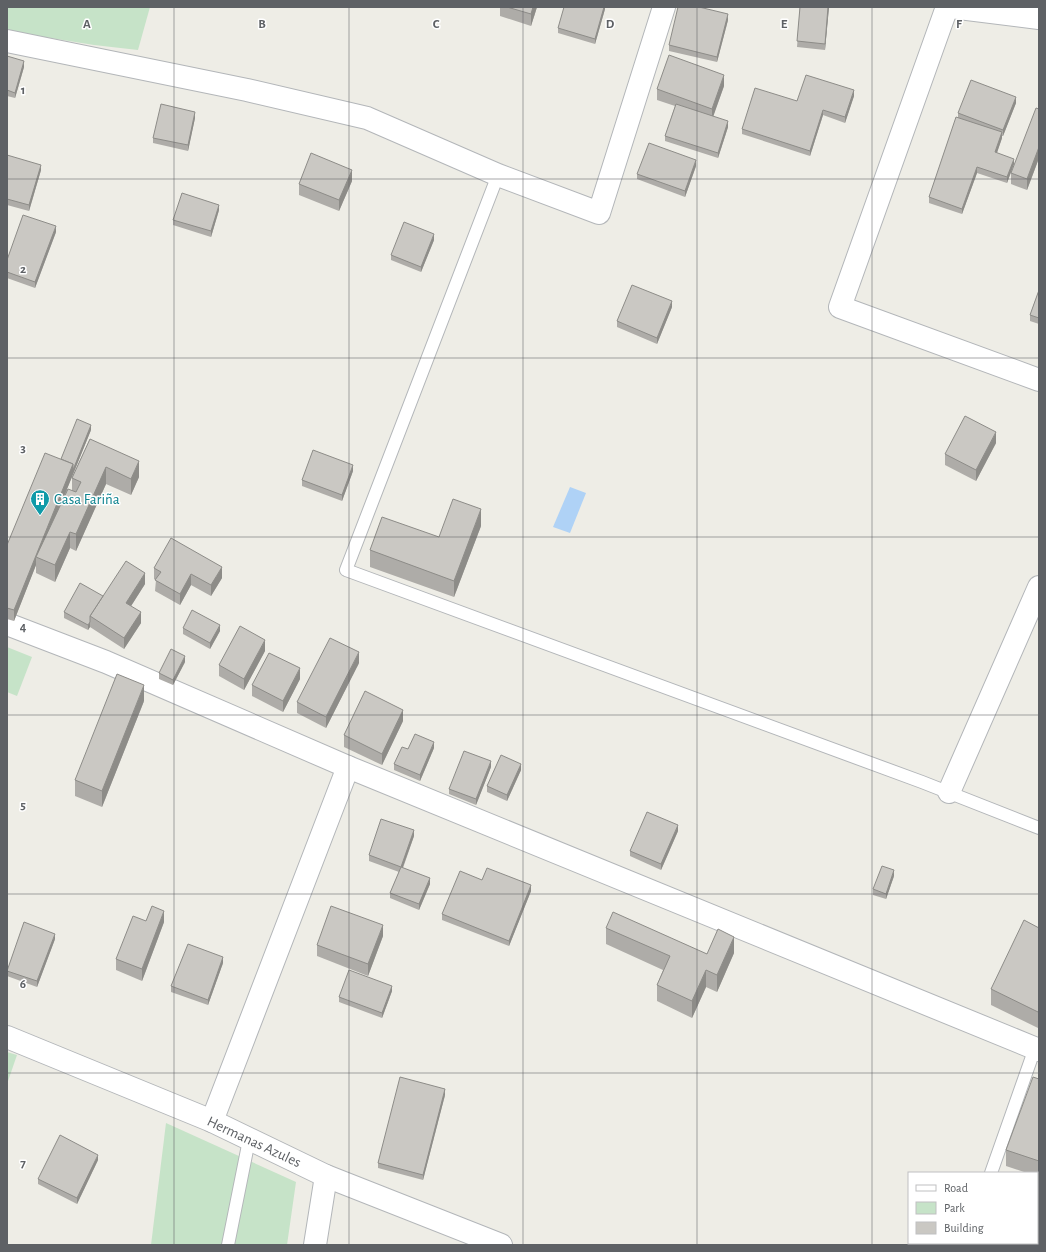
<svg xmlns="http://www.w3.org/2000/svg" width="1046" height="1252" font-family="'Alegreya Sans',sans-serif">
  <rect width="100%" height="100%" fill="#eeede6"/>
  <g fill="#c6e3c8">
    <polygon points="7,7 150,7 138,50 94,45 7,31"/>
    <polygon points="7,647 32,657 17,696 7,692"/>
    <polygon points="7,1052 17,1055 7,1084"/>
    <polygon points="166,1123 296,1182 287,1245 151,1245"/>
  </g>
  <polygon fill="#afd2f6" points="570,487 586,493 570,533 553,527"/>
  <g fill="none" stroke-linecap="round" stroke-linejoin="round">
    <defs>
      <g id="lane">
        <polyline points="498,175 346,570 922,782 1039,828"/>
        <polyline points="991,1173 1035,1048"/>
        <polyline points="228,1245 249,1140"/>
        <polyline points="965,1245 966,1243"/>
      </g>
      <g id="street">
        <polyline points="947,7 840,307 1039,380"/>
        <polyline points="951,7 1039,18"/>
        <polyline points="7,41 247,90 367,118 498,175 599,213 664,7"/>
        <polyline points="7,624 106,662 348,767 1039,1050"/>
        <polyline points="949,792 1039,587"/>
        <polyline points="7,1037 212,1121 326,1176 501,1245"/>
        <polyline points="212,1121 348,767"/>
        <polyline points="315,1245 326,1176"/>
      </g>
    </defs>
    <use href="#lane" stroke="#b3b6b9" stroke-width="14"/>
    <use href="#street" stroke="#b3b6b9" stroke-width="24"/>
    <use href="#lane" stroke="#fff" stroke-width="12"/>
    <use href="#street" stroke="#fff" stroke-width="22"/>
  </g>
  <g fill="#aeaca8">
    <polygon points="500,7 537,7 531,26 500,16"/>
    <polygon points="605,7 605,9 595,44 558,33 558,28"/>
    <polygon points="800,7 829,7 825,50 797,47"/>
    <polygon points="728,20 717,62 669,51 669,45"/>
    <polygon points="7,56 24,67 15,98 7,96"/>
    <polygon points="724,86 713,116 728,127 718,158 665,141 665,136 675,106 657,100 657,89"/>
    <polygon points="854,96 845,123 823,115 810,156 742,134 742,129 797,101"/>
    <polygon points="1016,103 1003,136 1002,136 1002,138 997,153 1014,164 1007,183 977,173 962,214 929,203 929,197 958,117 958,113"/>
    <polygon points="1039,109 1039,158 1027,190 1011,184 1011,173"/>
    <polygon points="195,118 188,151 153,143 153,138"/>
    <polygon points="7,155 41,170 29,211 7,205"/>
    <polygon points="696,166 685,197 637,179 637,174"/>
    <polygon points="352,181 339,211 299,195 299,184"/>
    <polygon points="219,210 211,237 173,225 173,220"/>
    <polygon points="56,232 35,288 7,278 7,260"/>
    <polygon points="434,240 421,272 391,260 391,255"/>
    <polygon points="1039,290 1039,324 1030,321 1030,315"/>
    <polygon points="672,307 657,344 617,327 617,321"/>
    <polygon points="91,430 67,489 72,491 72,478 90,439 139,477 131,495 106,484 76,551 70,548 55,582 36,573 36,565 14,621 7,619 7,545 61,459"/>
    <polygon points="996,443 976,481 945,465 945,454"/>
    <polygon points="353,471 342,501 302,486 302,480"/>
    <polygon points="481,526 454,597 370,567 370,550 439,537"/>
    <polygon points="154,568 222,578 211,596 191,585 180,605 155,591 156,580 154,579"/>
    <polygon points="145,584 131,606 141,623 124,649 90,627 88,630 64,618 64,612 103,596"/>
    <polygon points="183,628 220,631 210,649 183,634"/>
    <polygon points="265,651 244,690 219,676 219,665"/>
    <polygon points="185,662 173,685 159,679 159,673"/>
    <polygon points="359,663 326,728 297,713 297,702"/>
    <polygon points="300,679 283,712 252,696 252,685"/>
    <polygon points="144,701 102,807 75,796 75,780"/>
    <polygon points="403,721 382,765 344,747 344,735"/>
    <polygon points="434,748 420,781 394,770 394,764"/>
    <polygon points="491,767 476,805 449,794 449,789"/>
    <polygon points="521,770 507,801 487,792 487,786"/>
    <polygon points="678,831 661,870 630,856 630,851"/>
    <polygon points="414,836 403,868 430,884 419,910 390,898 390,893 399,872 369,861 369,855"/>
    <polygon points="894,876 886,899 873,895 873,889"/>
    <polygon points="482,880 531,891 509,946 442,920 442,914"/>
    <polygon points="146,921 164,922 142,981 116,970 116,959"/>
    <polygon points="606,928 707,954 734,953 717,992 706,987 692,1018 657,1001 657,985 663,970 606,944"/>
    <polygon points="1039,928 1038,1028 991,1005 991,989"/>
    <polygon points="383,936 368,976 317,956 317,945"/>
    <polygon points="55,939 37,987 7,976 7,969"/>
    <polygon points="223,963 208,1005 171,992 171,986"/>
    <polygon points="392,991 382,1018 339,1002 339,997"/>
    <polygon points="1039,1079 1039,1177 1037,1177 1037,1173 1027,1173 1006,1166 1006,1150"/>
    <polygon points="445,1095 423,1180 378,1168 378,1163"/>
    <polygon points="98,1160 77,1204 38,1184 38,1179"/>
    <polygon points="1012,1243 1031,1243 1030,1245 1017,1245"/>
  </g>
  <g fill="#8d8c88">
    <polygon points="533,7 537,7 531,26 531,14"/>
    <polygon points="604,7 605,7 605,9 595,44 595,39"/>
    <polygon points="828,7 829,7 825,50 825,44"/>
    <polygon points="728,14 728,20 717,62 717,57"/>
    <polygon points="24,61 24,67 15,98 15,93"/>
    <polygon points="724,75 724,86 712,120 712,109"/>
    <polygon points="854,90 854,96 845,123 845,117"/>
    <polygon points="1016,97 1016,103 1003,136 1003,130"/>
    <polygon points="823,110 823,115 810,156 810,151"/>
    <polygon points="195,112 195,118 188,151 188,145"/>
    <polygon points="728,121 728,127 718,158 718,153"/>
    <polygon points="1002,132 1002,138 995,158 995,152"/>
    <polygon points="1039,147 1039,158 1027,190 1027,179"/>
    <polygon points="1014,159 1014,164 1007,183 1007,177"/>
    <polygon points="696,160 696,166 685,197 685,191"/>
    <polygon points="41,165 41,170 29,211 29,205"/>
    <polygon points="977,167 977,173 962,214 962,209"/>
    <polygon points="352,170 352,181 339,211 339,200"/>
    <polygon points="219,205 219,210 211,237 211,231"/>
    <polygon points="56,226 56,232 35,288 35,282"/>
    <polygon points="434,234 434,240 421,272 421,267"/>
    <polygon points="672,301 672,307 657,344 657,338"/>
    <polygon points="91,425 91,430 39,558 36,557 36,565 14,621 14,610 73,464"/>
    <polygon points="996,432 996,443 976,481 976,470"/>
    <polygon points="139,461 139,477 131,495 131,479"/>
    <polygon points="353,465 353,471 342,501 342,495"/>
    <polygon points="106,467 106,484 76,551 76,534"/>
    <polygon points="481,509 481,526 454,597 454,581"/>
    <polygon points="70,532 70,548 55,582 55,565"/>
    <polygon points="222,567 222,578 211,596 211,585"/>
    <polygon points="145,573 145,584 126,614 126,603"/>
    <polygon points="191,574 191,585 180,605 180,594"/>
    <polygon points="141,612 141,623 124,649 124,638"/>
    <polygon points="90,622 90,627 88,630 88,625"/>
    <polygon points="220,625 220,631 210,649 210,643"/>
    <polygon points="265,640 265,651 244,690 244,679"/>
    <polygon points="359,652 359,663 326,728 326,717"/>
    <polygon points="185,656 185,662 173,685 173,680"/>
    <polygon points="300,668 300,679 283,712 283,701"/>
    <polygon points="144,685 144,701 102,807 102,791"/>
    <polygon points="403,710 403,721 382,765 382,754"/>
    <polygon points="434,742 434,748 420,781 420,775"/>
    <polygon points="491,761 491,767 476,805 476,799"/>
    <polygon points="521,764 521,770 507,801 507,795"/>
    <polygon points="678,825 678,831 661,870 661,864"/>
    <polygon points="414,830 414,836 401,872 401,867"/>
    <polygon points="894,870 894,876 886,899 886,894"/>
    <polygon points="430,878 430,884 419,910 419,904"/>
    <polygon points="531,885 531,891 509,946 509,941"/>
    <polygon points="164,911 164,922 142,981 142,969"/>
    <polygon points="383,925 383,936 368,976 368,964"/>
    <polygon points="55,934 55,939 37,987 37,981"/>
    <polygon points="734,937 734,953 717,992 717,975"/>
    <polygon points="223,957 223,963 208,1005 208,1000"/>
    <polygon points="706,970 706,987 692,1018 692,1001"/>
    <polygon points="392,986 392,991 382,1018 382,1013"/>
    <polygon points="1039,1010 1039,1026 1038,1028 1038,1012"/>
    <polygon points="445,1089 445,1095 423,1180 423,1175"/>
    <polygon points="98,1155 98,1160 77,1204 77,1198"/>
  </g>
  <g fill="#cac8c3" stroke="#8d8c88">
    <polygon points="507,7 533,7 531,14"/>
    <polygon points="564,7 604,7 595,39 558,28"/>
    <polygon points="678,7 699,7 728,14 717,57 669,45"/>
    <polygon points="800,7 828,7 825,44 797,41"/>
    <polygon points="669,55 724,75 712,109 657,89"/>
    <polygon points="7,56 24,61 15,93 7,90"/>
    <polygon points="806,75 854,90 845,117 823,110 810,151 742,129 755,88 797,101"/>
    <polygon points="971,80 1016,97 1003,130 958,113"/>
    <polygon points="161,104 195,112 188,145 153,138"/>
    <polygon points="676,104 728,121 718,153 665,136"/>
    <polygon points="1036,108 1039,109 1039,147 1027,179 1011,173"/>
    <polygon points="956,117 1002,132 995,152 1014,159 1007,177 977,167 962,209 929,197"/>
    <polygon points="649,143 696,160 685,191 637,174"/>
    <polygon points="311,153 352,170 339,200 299,184"/>
    <polygon points="7,155 41,165 29,205 7,199"/>
    <polygon points="182,193 219,205 211,231 173,220"/>
    <polygon points="23,215 56,226 35,282 7,272 7,260"/>
    <polygon points="404,222 434,234 421,267 391,255"/>
    <polygon points="632,285 672,301 657,338 617,321"/>
    <polygon points="1039,290 1039,318 1030,315"/>
    <polygon points="965,416 996,432 976,470 945,454"/>
    <polygon points="77,419 91,425 73,470 73,464 61,459"/>
    <polygon points="90,439 139,461 131,479 106,467 76,534 70,532 55,565 36,557 68,489 76,492 81,482 72,478"/>
    <polygon points="313,450 353,465 342,495 302,480"/>
    <polygon points="45,453 73,464 14,610 7,608 7,545"/>
    <polygon points="453,499 481,509 454,581 370,550 382,517 439,537"/>
    <polygon points="171,538 222,567 211,585 191,574 180,594 155,580 161,572 154,568"/>
    <polygon points="126,561 145,573 126,603 141,612 124,638 90,616"/>
    <polygon points="80,583 103,596 90,616 90,622 88,625 64,612"/>
    <polygon points="192,610 220,625 210,643 183,628"/>
    <polygon points="240,626 265,640 244,679 219,665"/>
    <polygon points="330,638 359,652 326,717 297,702"/>
    <polygon points="171,649 185,656 173,680 159,673"/>
    <polygon points="269,653 300,668 283,701 252,685"/>
    <polygon points="117,674 144,685 102,791 75,780"/>
    <polygon points="365,691 403,710 382,754 344,735"/>
    <polygon points="415,734 434,742 420,775 394,764 402,747 408,749"/>
    <polygon points="464,751 491,761 476,799 449,789"/>
    <polygon points="501,755 521,764 507,795 487,786"/>
    <polygon points="647,812 678,825 661,864 630,851"/>
    <polygon points="381,819 414,830 401,867 369,855"/>
    <polygon points="882,866 894,870 886,894 873,889"/>
    <polygon points="401,867 430,878 419,904 390,893"/>
    <polygon points="487,868 531,885 509,941 442,914 460,871 482,880"/>
    <polygon points="152,906 164,911 142,969 116,959 133,916 146,921"/>
    <polygon points="331,906 383,925 368,964 317,945"/>
    <polygon points="613,912 707,954 718,929 734,937 717,975 706,970 692,1001 657,985 670,956 606,928"/>
    <polygon points="1024,920 1039,928 1039,1010 1038,1012 991,989"/>
    <polygon points="24,922 55,934 37,981 7,971"/>
    <polygon points="188,944 223,957 208,1000 171,986"/>
    <polygon points="349,970 392,986 382,1013 339,997"/>
    <polygon points="400,1077 445,1089 423,1175 378,1163"/>
    <polygon points="1033,1077 1039,1079 1039,1161 1006,1150"/>
    <polygon points="60,1135 98,1155 77,1198 38,1179"/>
  </g>
  <path fill="none" stroke="#5e6165" stroke-width="1" stroke-opacity="0.55" d="M 174,7 L 174,1245M 349,7 L 349,1245M 523,7 L 523,1245M 697,7 L 697,1245M 872,7 L 872,1245M 7,179 L 1039,179M 7,358 L 1039,358M 7,537 L 1039,537M 7,715 L 1039,715M 7,894 L 1039,894M 7,1073 L 1039,1073"/>
  <defs>
    <symbol id="building-pin" viewBox="-11 -11 22 30"><path d="M0 17L-7.5 6A9.5 9.5 0 1 1 7.5 6Z" fill="#0f9aa8" stroke="#fff"/><path d="M-4-6H4V6H1V3H-1V6H-4ZM-2.5-4.3h1.7v1.8h-1.7ZM.8-4.3h1.7v1.8H.8ZM-2.5-1h1.7V.8h-1.7ZM.8-1h1.7V.8H.8Z" fill="#fff"/></symbol>
  </defs>
  <g fill-rule="evenodd">
    <use href="#building-pin" x="29" y="488" width="22" height="30"/>
  </g>
  <g text-anchor="middle" dominant-baseline="central" stroke-width="3" stroke-linejoin="round" paint-order="stroke">
    <g font-size="15" fill="#0d838f" stroke="#fff" text-anchor="start">
      <text x="54" y="499">Casa Fariña</text>
    </g>
    <g font-size="15" fill="#5e6165" stroke="#fff">
      <text transform="translate(254 1142) rotate(25)">Hermanas Azules</text>
    </g>
  </g>
  <g font-size="13" text-anchor="middle" font-weight="bold" fill="#5e6165" stroke="#fff" stroke-width="3" stroke-linejoin="round" paint-order="stroke">
    <text x="87" y="28">A</text>
    <text x="262" y="28">B</text>
    <text x="436" y="28">C</text>
    <text x="610" y="28">D</text>
    <text x="784" y="28">E</text>
    <text x="959" y="28">F</text>
    <text x="23" y="94">1</text>
    <text x="23" y="273">2</text>
    <text x="23" y="452">3</text>
    <text x="23" y="631">4</text>
    <text x="23" y="809">5</text>
    <text x="23" y="988">6</text>
    <text x="23" y="1167">7</text>
  </g>
  <rect width="1046" height="1252" fill="none" stroke="#5e6165" stroke-width="16"/>
  <rect x="908" y="1172" width="130" height="72" fill="#ffffff" stroke="#bfc0c1"/>
  <rect x="916" y="1185" width="20" height="6" fill="#ffffff" stroke="#bfc0c1"/>
  <text x="944" y="1192" font-size="12" fill="#5e6165">Road</text>
  <rect x="916" y="1202" width="20" height="12" fill="#c6e3c8" stroke="#bfc0c1"/>
  <text x="944" y="1212" font-size="12" fill="#5e6165">Park</text>
  <rect x="916" y="1222" width="20" height="12" fill="#cac8c3" stroke="#bfc0c1"/>
  <text x="944" y="1232" font-size="12" fill="#5e6165">Building</text>
</svg>
